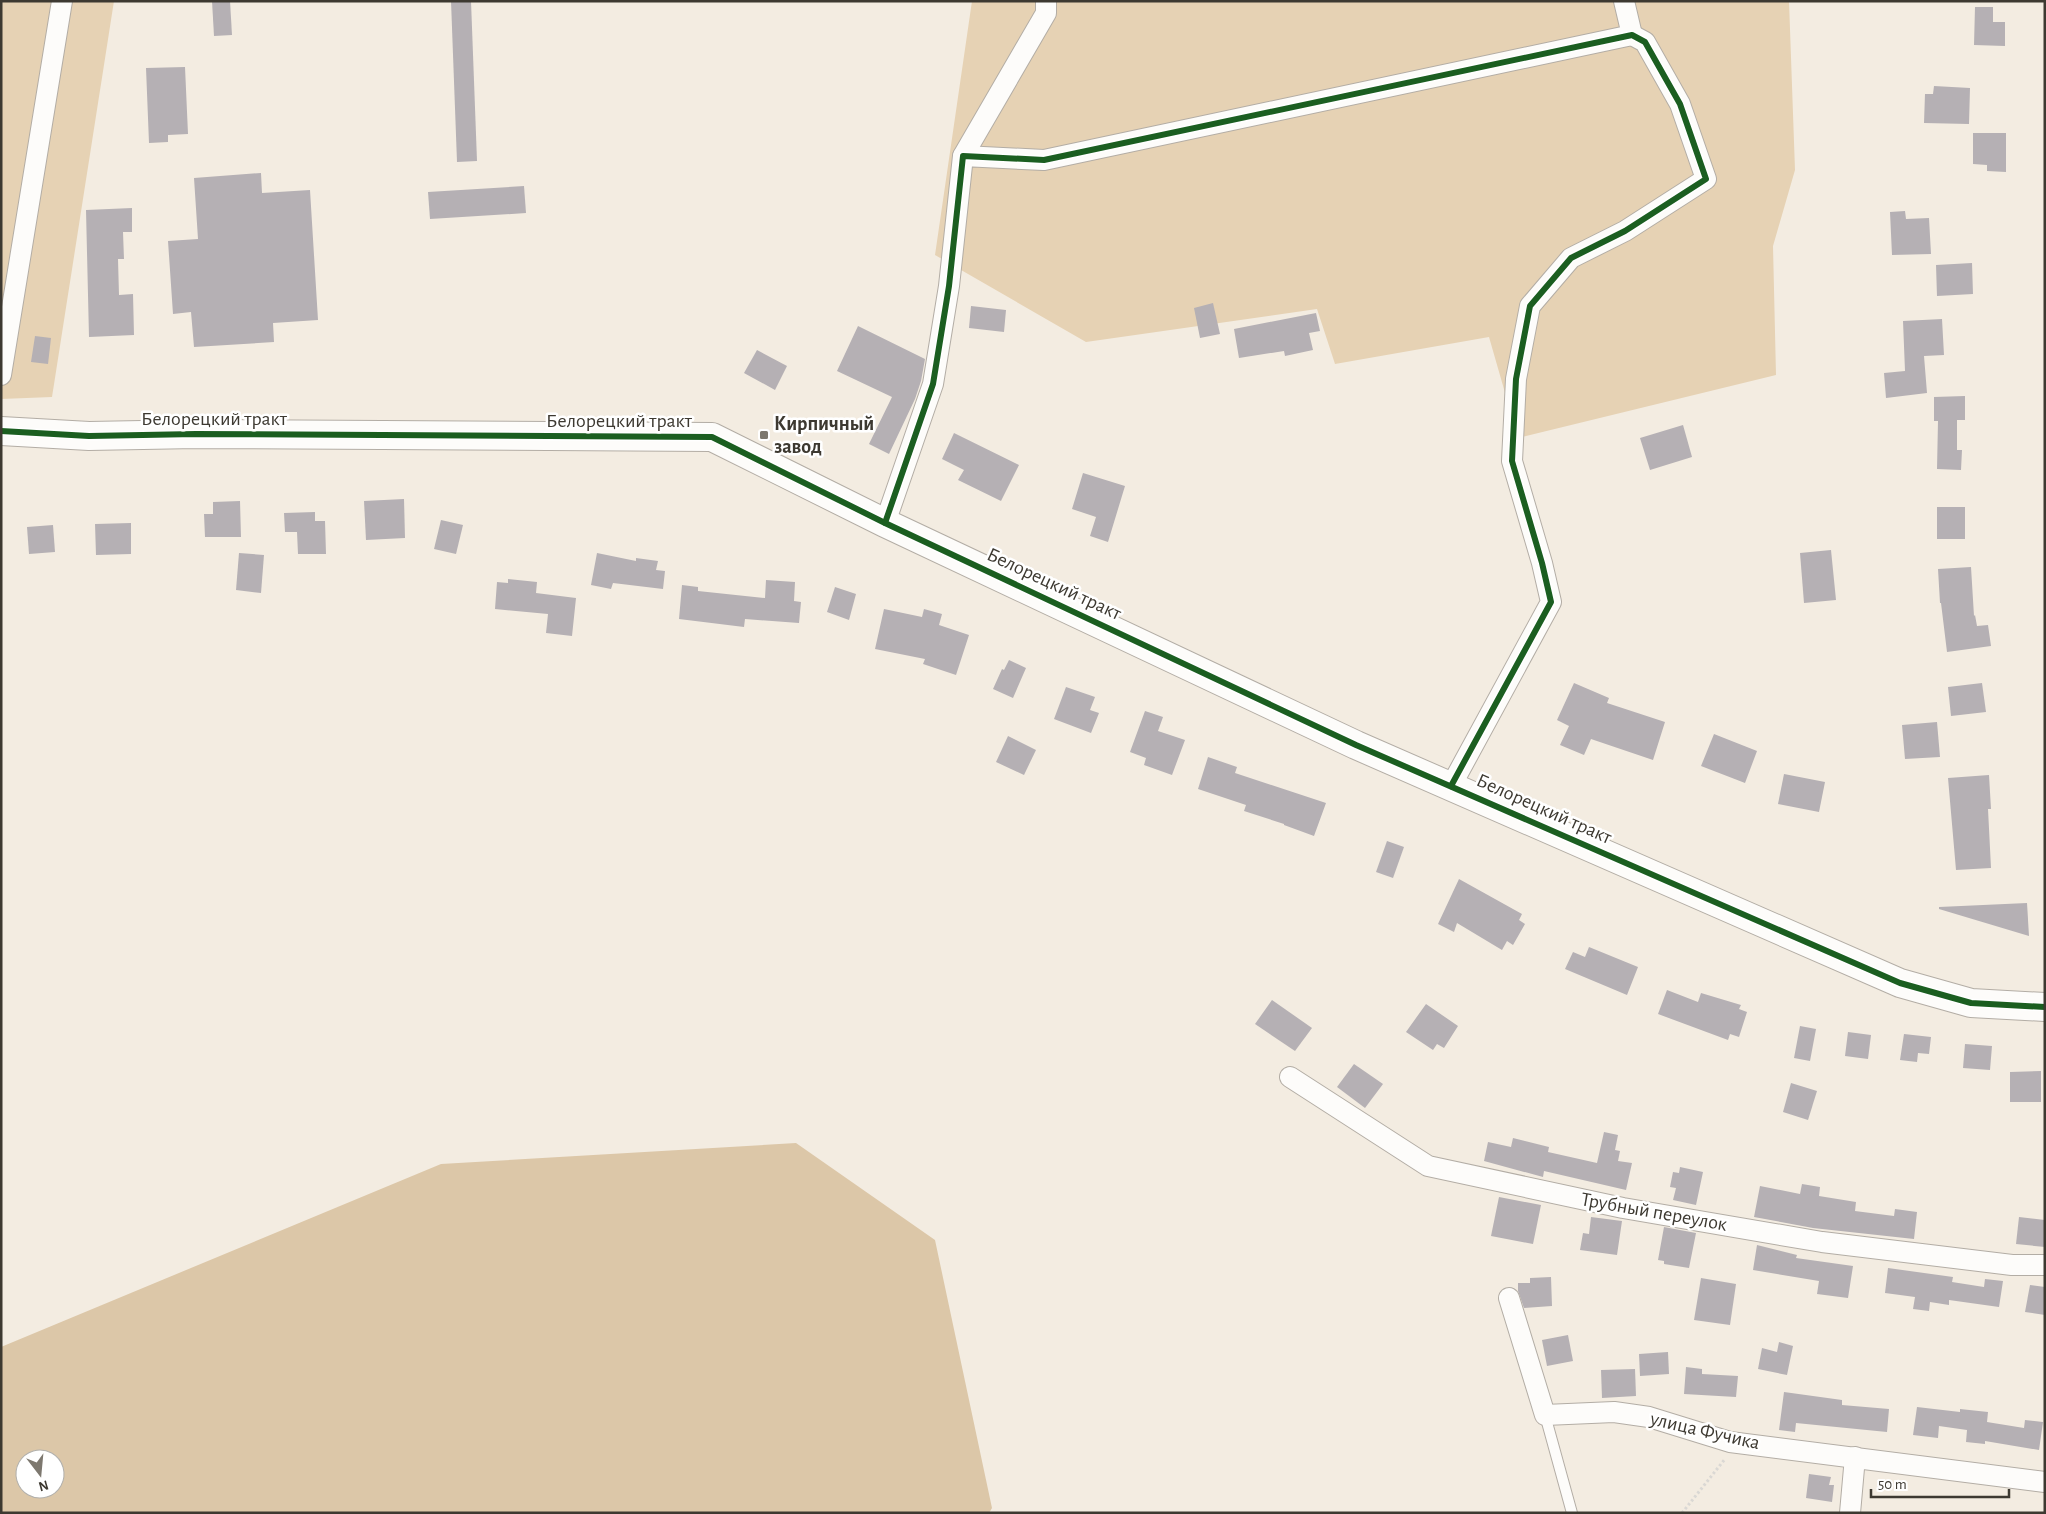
<svg xmlns="http://www.w3.org/2000/svg" width="2046" height="1514" font-family="'Alegreya Sans',sans-serif">
  <rect width="100%" height="100%" fill="#f3ece1"/>
  <g fill="#e6d2b4">
    <polygon points="1,1 114,1 52,397 1,399"/>
    <polygon points="972,1 1789,1 1795,170 1773,246 1776,375 1518,438 1489,337 1335,364 1317,309 1086,342 935,255"/>
  </g>
  <path fill="#dcc7a8" fill-rule="evenodd" d="M 796,1143 L 935,1240 L 992,1508 L 989,1513 L 1,1513 L 1,1347 L 441,1164 ZM 25,1459 L 55,1459 L 55,1489 L 25,1489 Z"/>
  <g fill="#b5b0b4">
    <polygon points="212,1 230,1 232,35 214,36"/>
    <polygon points="451,1 471,1 477,161 457,162"/>
    <polygon points="1975,7 1993,7 1993,22 2005,22 2005,46 1974,45"/>
    <polygon points="185,67 188,134 168,135 168,142 149,143 146,68"/>
    <polygon points="1934,86 1970,88 1969,124 1924,123 1925,94 1933,94"/>
    <polygon points="1973,133 2006,133 2006,172 1987,171 1987,165 1973,164"/>
    <polygon points="261,173 262,193 310,190 318,320 273,323 274,342 194,347 191,312 173,314 168,241 198,239 194,178"/>
    <polygon points="524,186 526,213 430,219 428,192"/>
    <polygon points="132,208 132,232 123,232 124,259 118,259 119,295 133,294 134,335 89,337 86,210"/>
    <polygon points="1905,211 1906,219 1929,218 1931,254 1892,255 1890,212"/>
    <polygon points="1972,263 1973,294 1937,296 1936,265"/>
    <polygon points="1213,303 1220,334 1200,338 1194,308"/>
    <polygon points="971,306 1006,310 1004,332 969,328"/>
    <polygon points="1316,313 1320,331 1309,333 1313,350 1285,356 1284,351 1239,358 1234,329"/>
    <polygon points="1942,319 1944,355 1924,356 1927,393 1886,398 1884,373 1905,371 1903,321"/>
    <polygon points="858,326 925,359 921,381 915,399 889,454 869,444 892,397 837,371"/>
    <polygon points="35,336 51,338 48,364 31,362"/>
    <polygon points="757,350 787,366 775,390 744,373"/>
    <polygon points="1965,396 1965,420 1957,420 1957,450 1962,450 1961,470 1937,469 1938,421 1934,421 1934,397"/>
    <polygon points="1683,425 1692,457 1650,470 1640,438"/>
    <polygon points="954,433 1019,465 1001,501 958,480 964,470 942,459"/>
    <polygon points="1083,473 1125,486 1108,542 1090,536 1096,517 1072,509"/>
    <polygon points="404,499 405,538 366,540 364,501"/>
    <polygon points="240,501 241,537 205,537 204,514 213,514 213,502"/>
    <rect x="1937" y="507" width="28" height="32"/>
    <polygon points="315,512 315,521 325,521 326,554 298,554 297,532 285,532 284,513"/>
    <polygon points="441,520 463,525 456,554 434,549"/>
    <polygon points="131,523 131,554 96,555 95,524"/>
    <polygon points="53,525 55,552 29,554 27,527"/>
    <polygon points="1831,550 1836,600 1804,603 1800,553"/>
    <polygon points="239,553 264,555 261,593 236,590"/>
    <polygon points="597,553 636,561 636,558 658,561 656,570 665,571 663,589 613,583 611,589 591,585"/>
    <polygon points="1971,567 1974,616 1975,615 1977,626 1988,625 1991,646 1947,652 1941,603 1940,603 1938,569"/>
    <polygon points="508,579 537,582 536,593 576,598 572,636 546,633 548,614 495,609 497,582 508,583"/>
    <polygon points="766,580 795,582 794,601 801,602 799,623 745,619 744,627 679,619 682,585 698,587 698,591 765,598"/>
    <polygon points="835,587 856,594 849,620 827,612"/>
    <polygon points="884,609 922,617 924,609 942,614 939,625 969,635 956,675 923,664 925,659 875,649"/>
    <polygon points="1009,660 1026,668 1013,698 993,689 1002,669 1004,670"/>
    <polygon points="1574,683 1609,698 1607,703 1665,722 1653,760 1591,739 1584,755 1560,745 1569,726 1557,720"/>
    <polygon points="1982,683 1986,712 1951,716 1948,687"/>
    <polygon points="1066,687 1095,697 1090,710 1099,713 1091,733 1054,719"/>
    <polygon points="1145,711 1163,717 1158,731 1185,740 1172,775 1144,765 1146,758 1130,752"/>
    <polygon points="1937,722 1940,757 1905,759 1902,725"/>
    <polygon points="1714,734 1757,751 1745,783 1701,766"/>
    <polygon points="1008,736 1036,750 1024,775 996,762"/>
    <polygon points="1208,757 1237,767 1235,773 1326,803 1314,836 1284,825 1284,824 1244,811 1246,805 1198,789"/>
    <polygon points="1784,774 1825,782 1819,812 1778,804"/>
    <polygon points="1989,775 1991,809 1988,809 1991,868 1956,870 1948,778"/>
    <polygon points="1387,841 1404,847 1393,878 1376,872"/>
    <polygon points="1459,879 1522,914 1519,920 1525,924 1513,945 1507,941 1502,950 1457,923 1454,932 1438,924"/>
    <polygon points="2027,903 2029,936 1939,909 1939,907"/>
    <polygon points="1589,947 1638,967 1627,995 1565,969 1573,952 1585,957"/>
    <polygon points="1667,990 1698,1002 1701,993 1741,1005 1739,1009 1747,1012 1739,1037 1730,1034 1728,1040 1658,1014"/>
    <polygon points="1272,1000 1312,1028 1295,1051 1255,1024"/>
    <polygon points="1426,1004 1458,1026 1444,1048 1437,1044 1433,1050 1406,1032"/>
    <polygon points="1800,1026 1816,1029 1810,1061 1794,1058"/>
    <polygon points="1848,1032 1871,1035 1868,1059 1845,1056"/>
    <polygon points="1904,1034 1931,1037 1929,1054 1918,1053 1917,1062 1900,1060"/>
    <polygon points="1965,1044 1992,1046 1990,1070 1963,1068"/>
    <polygon points="1354,1064 1383,1084 1365,1108 1337,1087"/>
    <polygon points="2041,1071 2041,1102 2010,1102 2010,1072"/>
    <polygon points="1791,1083 1817,1091 1808,1120 1783,1112"/>
    <polygon points="1604,1132 1618,1135 1615,1150 1620,1151 1618,1161 1632,1163 1626,1190 1544,1171 1543,1177 1484,1161 1488,1142 1511,1147 1513,1138 1549,1147 1548,1152 1597,1163"/>
    <polygon points="1680,1167 1703,1172 1696,1205 1673,1200 1676,1188 1670,1187 1673,1172 1679,1173"/>
    <polygon points="1802,1184 1820,1187 1819,1196 1856,1202 1855,1211 1894,1216 1895,1209 1917,1212 1914,1239 1813,1228 1754,1217 1760,1186 1800,1194"/>
    <polygon points="1499,1197 1541,1205 1533,1244 1491,1236"/>
    <polygon points="1591,1217 1622,1221 1617,1255 1580,1250 1583,1233 1589,1234"/>
    <polygon points="2019,1217 2045,1220 2045,1247 2016,1244"/>
    <polygon points="1664,1227 1696,1233 1689,1268 1664,1264 1664,1261 1658,1260"/>
    <polygon points="1757,1245 1797,1255 1796,1258 1853,1266 1848,1298 1817,1294 1819,1281 1753,1270"/>
    <polygon points="1888,1268 1953,1277 1952,1282 1984,1287 1985,1279 2003,1281 1999,1307 1949,1300 1949,1305 1930,1302 1929,1311 1913,1309 1915,1297 1885,1293"/>
    <polygon points="1551,1277 1552,1306 1524,1308 1518,1291 1518,1283 1530,1283 1530,1278"/>
    <polygon points="1701,1278 1736,1284 1730,1325 1694,1320"/>
    <polygon points="2030,1285 2045,1287 2045,1315 2025,1312"/>
    <polygon points="1568,1335 1573,1361 1547,1366 1542,1340"/>
    <polygon points="1779,1342 1793,1346 1787,1375 1758,1369 1762,1348 1777,1352"/>
    <polygon points="1668,1352 1669,1374 1640,1376 1639,1354"/>
    <polygon points="1686,1367 1702,1369 1702,1374 1738,1376 1736,1397 1684,1394"/>
    <polygon points="1635,1369 1636,1396 1602,1398 1601,1370"/>
    <polygon points="1784,1392 1842,1400 1842,1405 1889,1409 1887,1432 1796,1423 1795,1432 1779,1430"/>
    <polygon points="1917,1407 1960,1412 1960,1409 1988,1412 1987,1422 2024,1428 2025,1420 2043,1422 2039,1450 1985,1441 1985,1444 1966,1442 1967,1430 1939,1426 1938,1438 1913,1435"/>
    <polygon points="1809,1474 1831,1477 1829,1485 1834,1485 1832,1502 1806,1498"/>
  </g>
  <g fill="none" stroke-linecap="round" stroke-linejoin="round">
    <defs>
      <polyline id="lane" points="1545,1415 1572,1513"/>
      <g id="street">
        <polyline points="1624,1 1632,35"/>
        <polyline points="963,156 1046,13 1046,1"/>
        <polyline points="1,375 62,1"/>
        <polyline points="885,523 933,384 949,286 963,156 1044,160 1632,35 1645,42 1680,104 1706,179 1625,231 1571,258 1530,306 1516,379 1512,461 1542,563 1551,602 1451,786"/>
        <polyline points="1290,1077 1428,1166 1623,1208 1822,1242 2012,1265 2045,1265"/>
        <polyline points="1509,1298 1545,1415 1614,1412 1649,1417 1730,1442 2045,1482"/>
        <polyline points="1850,1513 1855,1457"/>
      </g>
      <polyline id="secondary" points="1,431 89,436 196,434 712,437 885,523 1356,745 1900,983 1971,1003 2045,1007"/>
    </defs>
    <use href="#lane" stroke="#b3ada5" stroke-width="12"/>
    <use href="#street" stroke="#b3ada5" stroke-width="22"/>
    <use href="#secondary" stroke="#b3ada5" stroke-width="30"/>
    <polyline stroke="#dad8d4" stroke-width="3" stroke-dasharray="2.5 2.5" stroke-linecap="butt" points="1682,1513 1725,1459"/>
    <use href="#lane" stroke="#fdfcfa" stroke-width="10"/>
    <use href="#street" stroke="#fdfcfa" stroke-width="20"/>
    <use href="#secondary" stroke="#fdfcfa" stroke-width="28"/>
    <defs>
      <g id="cycleway">
        <polyline points="1,431 89,436 196,434 712,437 885,523 1356,745 1900,983 1971,1003 2045,1007"/>
        <polyline points="885,523 933,384 949,286 963,156 1044,160 1632,35 1645,42 1680,104 1706,179 1625,231 1571,258 1530,306 1516,379 1512,461 1542,563 1551,602 1451,786"/>
      </g>
    </defs>
    <use href="#cycleway" stroke="#fff" stroke-width="9"/>
    <use href="#cycleway" stroke="#1b5e20" stroke-width="6"/>
  </g>
  <rect fill="#7d786f" stroke="#fff" stroke-width="2" x="759" y="430" width="10" height="10" rx="2.5"/>
  <g text-anchor="middle" dominant-baseline="central" stroke-width="5" stroke-linejoin="round" paint-order="stroke">
    <g font-size="20" fill="#3d3931" stroke="#fff">
      <text x="214" y="419">Белорецкий тракт</text>
      <text x="619" y="421">Белорецкий тракт</text>
      <text transform="translate(1054 584) rotate(25)">Белорецкий тракт</text>
      <text transform="translate(1544 809) rotate(24)">Белорецкий тракт</text>
      <text transform="translate(1654 1212) rotate(10)">Трубный переулок</text>
      <text transform="translate(1705 1431) rotate(13)">улица Фучика</text>
    </g>
    <g font-size="20" font-weight="bold" fill="#3d3931" stroke="#fff" text-anchor="start">
      <text x="774" y="424">Кирпичный<tspan x="774" dy="23">завод</tspan></text>
    </g>
  </g>
  <rect width="2046" height="1514" fill="none" stroke="#3d3931" stroke-width="5"/>
  <g transform="translate(40 1474) rotate(164)"><circle r="24" fill="#ffffff" stroke="#b1b0ad"/>
  <path d="M0-4L9 19L0 12L-9 19Z" fill="#7d786f"/>
  <text y="-8" font-size="14" font-weight="bold" text-anchor="middle" fill="#3d3931">N</text>
  </g>
  <path d="M1871 1489v8h138v-8" fill="none" stroke="#3d3931" stroke-width="2.5"/>
  <text x="1878" y="1489" font-size="15" fill="#3d3931" stroke="#ffffff" stroke-width="4" paint-order="stroke">50 m</text>
</svg>
